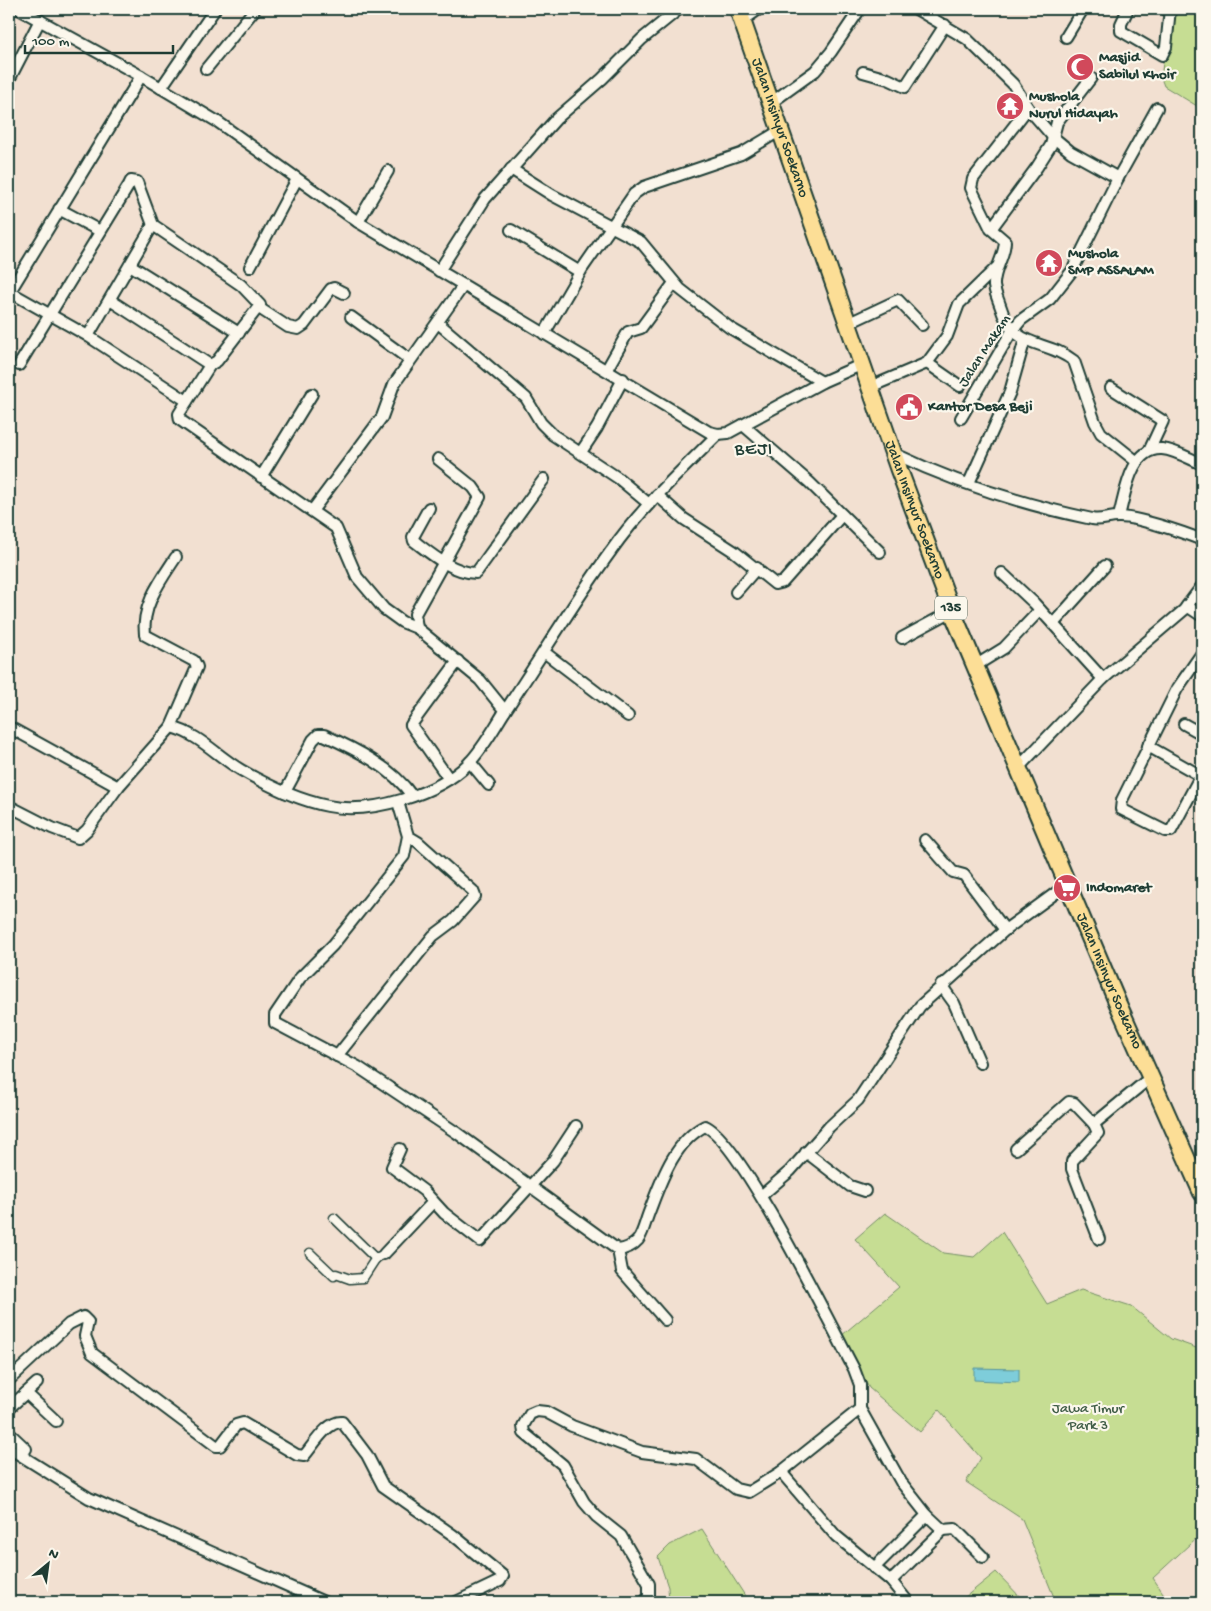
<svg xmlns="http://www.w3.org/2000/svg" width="1211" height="1611" font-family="'Gochi Hand',sans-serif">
  <rect width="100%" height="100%" fill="#f2e0d1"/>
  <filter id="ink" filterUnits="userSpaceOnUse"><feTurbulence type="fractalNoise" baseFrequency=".02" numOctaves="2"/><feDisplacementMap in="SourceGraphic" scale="10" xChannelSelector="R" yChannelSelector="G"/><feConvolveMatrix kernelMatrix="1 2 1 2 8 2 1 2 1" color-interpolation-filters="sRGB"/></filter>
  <g filter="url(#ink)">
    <g fill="#c6dd93" stroke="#728d64">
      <polygon points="1170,9 1202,9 1202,109 1164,86 1161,78"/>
      <polygon points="885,1213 943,1253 974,1257 1002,1232 1047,1304 1081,1290 1131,1306 1171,1339 1202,1350 1202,1533 1153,1578 1169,1602 1056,1602 1022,1519 966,1482 981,1458 939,1410 920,1432 869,1388 841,1336 899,1287 855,1239"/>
      <polygon points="702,1529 749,1602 669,1602 668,1587 658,1557 670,1545"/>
      <polygon points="996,1572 1025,1602 959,1602"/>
    </g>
    <polygon fill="#7ecdda" stroke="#589398" points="974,1368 1019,1369 1019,1382 974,1380"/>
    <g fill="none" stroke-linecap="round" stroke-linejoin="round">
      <defs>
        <g id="pedestrian">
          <polyline points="334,1218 376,1259"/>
          <polyline points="310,1253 334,1276 336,1274 350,1279 363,1278 376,1258 384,1254"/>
        </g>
        <g id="minor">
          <polyline points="19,9 141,76 218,122 358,222 709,432 718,434 728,433 822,382 863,364"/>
          <polyline points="916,9 967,39 1013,84 1028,108 1053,137 1071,152 1118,178"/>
          <polyline points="1128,9 1121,24 1121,31 1162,55 1166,47 1170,9"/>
          <polyline points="742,21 759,9"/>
          <polyline points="1066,37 1083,9"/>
          <polyline points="206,69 255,9"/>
          <polyline points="863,72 888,79 905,87 945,25"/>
          <polyline points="9,80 40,20"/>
          <polyline points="161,88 215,9"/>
          <polyline points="772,102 815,71 831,52 860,9"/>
          <path d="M 1028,108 L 973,179 L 971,188 L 991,229 L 1005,241 C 1005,257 993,270 994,286 C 995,293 998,299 1000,305 C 1014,352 1043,337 1074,361 L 1095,422 L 1101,433 L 1136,461"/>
          <polyline points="511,169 552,195 641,242 680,289 730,328 822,382"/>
          <polyline points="59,209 100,231"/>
          <polyline points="358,222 388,171"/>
          <polyline points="991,229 1037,167 1051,145 1057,122 1091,78"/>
          <polyline points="511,230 580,272"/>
          <polyline points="130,265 239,333"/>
          <polyline points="250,267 297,179"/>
          <polyline points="439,271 485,199 556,119 602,79 642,39 679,9"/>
          <polyline points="10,292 88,336 187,401"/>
          <polyline points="9,293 141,76"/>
          <polyline points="110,300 210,365"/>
          <polyline points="259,308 288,327 298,329 304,325 331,289 334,288 344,293"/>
          <polyline points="351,317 410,360"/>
          <polyline points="438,323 526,398 541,423 553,435 618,478 649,504"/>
          <polyline points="849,323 898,300 922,325"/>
          <polyline points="544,334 582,269 634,194 644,187 741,154 781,130"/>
          <polyline points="88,336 153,225"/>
          <polyline points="927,363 960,386"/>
          <polyline points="19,365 129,185 131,181 137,182 153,225 241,285 260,305 217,361 210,365 179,414 180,420 336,528 357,577 384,609 402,622 417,628"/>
          <polyline points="607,369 628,332 641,328 674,283"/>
          <polyline points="870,387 927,363 947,336 959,304 996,268"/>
          <polyline points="1111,388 1163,421 1149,451"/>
          <polyline points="961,418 1012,331 1021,320 1050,299 1072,271 1118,178 1157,108"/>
          <polyline points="743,425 809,482 880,552"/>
          <polyline points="581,452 597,428 623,379"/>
          <path d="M 893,453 C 954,482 1025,505 1092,519 C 1100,521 1109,517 1118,517 C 1135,516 1185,533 1202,540"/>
          <polyline points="438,459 473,487 480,497 415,614 417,628 480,680 505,711"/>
          <polyline points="261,477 312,394"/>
          <polyline points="969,483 1010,392 1025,339"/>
          <polyline points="657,495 684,519 735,552 775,584 783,582 842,515"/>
          <path d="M 429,508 L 413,537 L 414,541 C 431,554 453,573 476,573 L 544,479"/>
          <polyline points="312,511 382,417 394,384 463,286"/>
          <path d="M 1119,516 C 1125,495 1130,447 1162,449 C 1175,450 1190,459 1202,464"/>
          <polyline points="1002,573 1034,603 1103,679"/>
          <polyline points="736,592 757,568"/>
          <polyline points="1187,606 1202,616"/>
          <polyline points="1053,624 1105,566"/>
          <polyline points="902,638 952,611"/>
          <polyline points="544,652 628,716"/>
          <polyline points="1202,653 1177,689 1122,800 1121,809 1165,831 1171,831 1202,773"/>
          <polyline points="975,666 1004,648 1040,610"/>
          <polyline points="1184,724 1202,734"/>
          <polyline points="9,727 118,787"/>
          <path d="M 171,727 L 197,667 L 194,661 L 145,635 C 141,606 161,580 176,557"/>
          <polyline points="1148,746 1201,776"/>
          <polyline points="470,762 489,785"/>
          <polyline points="1019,767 1103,679 1184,610 1202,586"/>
          <polyline points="449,779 411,725 458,661"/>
          <path d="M 285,792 L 313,740 L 318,735 L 324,735 C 355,749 392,767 412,796"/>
          <path d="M 398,802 L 408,836 L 404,856 L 333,945 L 300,978 L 275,1015 L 275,1023 L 358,1067 L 457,1133 L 618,1250 C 626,1249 632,1247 638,1240 C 643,1233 645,1223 648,1215 C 660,1184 673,1142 705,1126 C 740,1140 831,1326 854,1369 L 860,1385 L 860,1409 L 901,1482 L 927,1515 L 943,1530 L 955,1529 L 983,1557"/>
          <path d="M 9,806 L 52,828 L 78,838 L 87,830 L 118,787 L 171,727 C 199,734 217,756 241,770 C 267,785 298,800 328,806 C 370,815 438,794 468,764 C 485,747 496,724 509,705 C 543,654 575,600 611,551 C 641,508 681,471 718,434"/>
          <polyline points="925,840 953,872 964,875 1005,930"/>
          <polyline points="941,985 954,1003 980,1063"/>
          <polyline points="337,1056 433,936 453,921 475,896 473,891 418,842 408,836"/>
          <polyline points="400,1149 392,1167 424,1191 444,1213 480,1241 553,1161 576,1126"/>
          <polyline points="1016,1149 1069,1102 1074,1103 1094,1124"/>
          <polyline points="806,1152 850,1186 865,1191"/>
          <polyline points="761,1196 790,1171 829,1127 858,1100 920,1006 1005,930 1068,884"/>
          <polyline points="1099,1239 1072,1169 1072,1161 1098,1133 1094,1124 1151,1077"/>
          <polyline points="618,1250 622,1271 665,1320"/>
          <polyline points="384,1254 433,1202"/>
          <path d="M 9,1380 L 69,1324 L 83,1317 L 88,1322 L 85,1336 L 92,1353 L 216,1446 L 220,1446 L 236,1425 L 243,1423 L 297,1455 L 304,1456 C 313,1446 327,1421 342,1422 L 367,1455 L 383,1486 L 453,1535 L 503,1576 L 500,1581 L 456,1602"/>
          <polyline points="26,1393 56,1421"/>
          <polyline points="9,1408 37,1383"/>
          <polyline points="9,1433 26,1449"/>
          <polyline points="9,1448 89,1498 324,1602"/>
          <polyline points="781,1472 836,1536 891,1581 908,1602"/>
          <polyline points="874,1568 927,1515"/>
          <polyline points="891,1581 943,1530"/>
          <polyline points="644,1602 649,1597 649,1584 621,1536 596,1516 584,1502 563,1465 524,1433 523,1426 530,1414 537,1411 546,1412 572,1426 642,1452 696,1459 736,1489 749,1492 781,1472 860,1409"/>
        </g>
        <g id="primary">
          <path id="s1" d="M 738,9 L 899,470 L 952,611 L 1118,1004 L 1202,1193"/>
        </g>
      </defs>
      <use href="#pedestrian" stroke="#1f3d34" stroke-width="11"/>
      <use href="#minor" stroke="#1f3d34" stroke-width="14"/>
      <use href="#primary" stroke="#1f3d34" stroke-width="20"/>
      <use href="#pedestrian" stroke="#fbf7ec" stroke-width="8"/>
      <use href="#minor" stroke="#fbf7ec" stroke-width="10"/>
      <use href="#primary" stroke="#fcde96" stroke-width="16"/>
    </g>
  </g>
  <defs>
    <symbol id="mosque-disc" viewBox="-11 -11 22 22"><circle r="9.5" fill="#d1495b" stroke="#fbf7ec"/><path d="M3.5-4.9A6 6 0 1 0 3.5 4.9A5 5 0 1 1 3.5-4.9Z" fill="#fff"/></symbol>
    <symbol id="temple-disc" viewBox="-11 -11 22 22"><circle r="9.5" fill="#d1495b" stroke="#fbf7ec"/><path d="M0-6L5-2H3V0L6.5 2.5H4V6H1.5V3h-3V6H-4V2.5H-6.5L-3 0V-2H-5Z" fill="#fff"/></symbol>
    <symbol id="civic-disc" viewBox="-11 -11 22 22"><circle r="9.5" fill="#d1495b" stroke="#fbf7ec"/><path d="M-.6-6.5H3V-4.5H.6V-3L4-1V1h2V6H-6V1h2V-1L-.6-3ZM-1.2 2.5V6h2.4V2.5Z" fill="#fff"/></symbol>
    <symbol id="supermarket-disc" viewBox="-11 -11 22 22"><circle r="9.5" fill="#d1495b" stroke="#fbf7ec"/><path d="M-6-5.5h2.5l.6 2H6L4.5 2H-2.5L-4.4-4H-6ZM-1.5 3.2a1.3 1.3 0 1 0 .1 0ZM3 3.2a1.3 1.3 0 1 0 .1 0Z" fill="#fff"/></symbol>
  </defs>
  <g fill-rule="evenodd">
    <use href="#mosque-disc" x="1064" y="51" width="32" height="32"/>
    <use href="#temple-disc" x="994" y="90" width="32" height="32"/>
    <use href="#temple-disc" x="1033" y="247" width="32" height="32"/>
    <use href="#civic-disc" x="893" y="391" width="32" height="32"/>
    <use href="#supermarket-disc" x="1051" y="872" width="32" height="32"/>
  </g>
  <g text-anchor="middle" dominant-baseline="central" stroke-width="4.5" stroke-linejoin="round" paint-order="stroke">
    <rect fill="#fbf7ec" stroke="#61756b" stroke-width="1" x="935" y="596.5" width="32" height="23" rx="4"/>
    <g font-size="14" font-weight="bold" fill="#1f3d34">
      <text x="951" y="608">135</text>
    </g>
    <g font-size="15" font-weight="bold" fill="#1f3d34" stroke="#fbf7ec" text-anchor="start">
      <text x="1099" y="58">Masjid<tspan x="1099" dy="17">Sabilul Khoir</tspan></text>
      <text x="1029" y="97">Mushola<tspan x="1029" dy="17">Nurul Hidayah</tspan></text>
      <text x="1068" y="254">Mushola<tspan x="1068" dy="17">SMP ASSALAM</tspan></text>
      <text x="928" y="407">Kantor Desa Beji</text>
      <text x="1086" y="888">Indomaret</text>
    </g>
    <g font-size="15" fill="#1f3d34" stroke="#fbf7ec">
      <text stroke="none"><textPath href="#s1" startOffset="126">Jalan Insinyur Soekarno</textPath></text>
      <text transform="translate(985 351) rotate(-57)">Jalan Makam</text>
      <text stroke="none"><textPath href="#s1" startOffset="531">Jalan Insinyur Soekarno</textPath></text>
      <text stroke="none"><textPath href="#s1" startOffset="1041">Jalan Insinyur Soekarno</textPath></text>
    </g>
    <g font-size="15" fill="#405d47" stroke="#fbf7ec">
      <text x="1088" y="1409">Jawa Timur<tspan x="1088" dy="17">Park 3</tspan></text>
    </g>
    <g font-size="18" letter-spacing="1" fill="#1f3d34" stroke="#fbf7ec">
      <text x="754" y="450">BEJI</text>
    </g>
  </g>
  <rect width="1211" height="1611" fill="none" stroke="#fbf7ec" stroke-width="30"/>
  <rect x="15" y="15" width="1181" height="1581" fill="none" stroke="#1f3d34" stroke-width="2" filter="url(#ink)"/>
  <g transform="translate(48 1564) rotate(29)" stroke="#fbf7ec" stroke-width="4" paint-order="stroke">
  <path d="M0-4L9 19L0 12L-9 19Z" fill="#1f3d34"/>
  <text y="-8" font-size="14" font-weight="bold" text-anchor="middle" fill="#1f3d34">N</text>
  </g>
  <path d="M25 45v8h148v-8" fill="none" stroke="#1f3d34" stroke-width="2.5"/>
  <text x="32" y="45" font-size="15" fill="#1f3d34" stroke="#fbf7ec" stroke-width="4" paint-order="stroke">100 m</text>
</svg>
